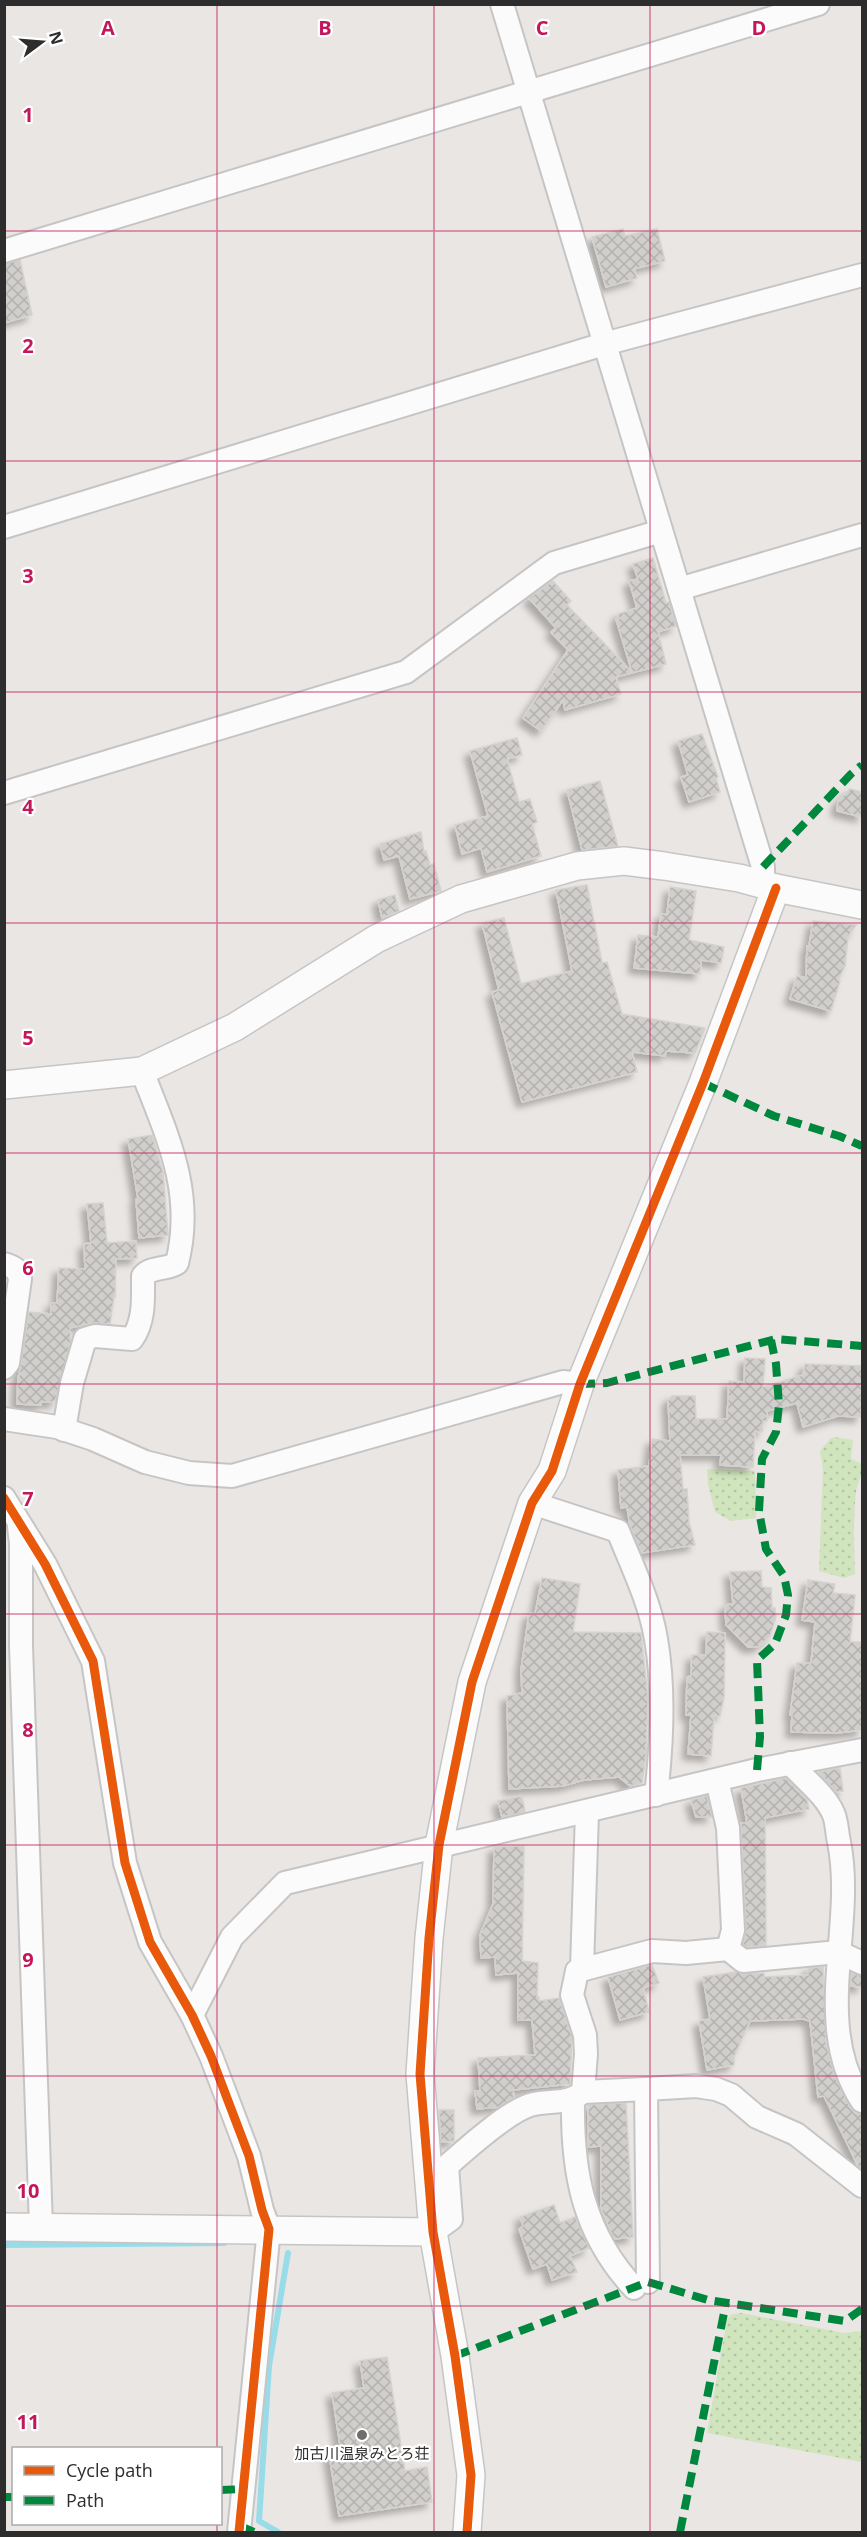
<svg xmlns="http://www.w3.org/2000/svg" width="867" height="2537" font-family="'Open Sans','Noto Sans JP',sans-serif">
  <defs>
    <pattern id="grass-dots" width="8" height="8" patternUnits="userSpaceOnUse" patternTransform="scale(1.5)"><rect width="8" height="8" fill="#d0e4bd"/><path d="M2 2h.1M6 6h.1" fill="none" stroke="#b3c4a3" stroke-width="1.8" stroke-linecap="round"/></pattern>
    <pattern id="building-cross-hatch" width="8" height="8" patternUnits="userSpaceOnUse" patternTransform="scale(1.5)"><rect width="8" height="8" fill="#d1cfcc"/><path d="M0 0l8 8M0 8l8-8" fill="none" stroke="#b4b2b0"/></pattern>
    <filter id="shadow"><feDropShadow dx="-5.5" dy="5.5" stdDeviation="3" flood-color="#0004"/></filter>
  </defs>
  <rect width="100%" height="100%" fill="#eae6e3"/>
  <g fill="url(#grass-dots)">
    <path d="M 835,1437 L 853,1440 L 851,1459 L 862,1464 C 863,1475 857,1483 856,1492 C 853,1520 854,1547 855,1574 L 844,1578 L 819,1571 L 823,1469 L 820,1451 L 831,1438 Z"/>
    <polygon points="707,1469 755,1471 756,1518 731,1521 715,1512 708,1484"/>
    <polygon points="741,2313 844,2333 862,2331 862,2462 707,2433 727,2320 732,2314"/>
  </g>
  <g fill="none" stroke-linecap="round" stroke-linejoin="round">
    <g stroke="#99dce9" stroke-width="6">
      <polyline points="4,2245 224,2243"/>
      <polyline points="278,2532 259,2521 269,2366 288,2253"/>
    </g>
  </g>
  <g fill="url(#building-cross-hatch)" stroke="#d5d2cf" stroke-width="1.5" filter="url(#shadow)">
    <polygon points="623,229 625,236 657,229 665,261 634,269 637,278 606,287 592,237"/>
    <polygon points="20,260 32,315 4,323 4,264"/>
    <polygon points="653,558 666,603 669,602 676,626 658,632 666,664 616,677 621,694 565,710 563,700 541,731 523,718 568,650 551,632 556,628 529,598 553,581 571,601 567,605 632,672 616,619 619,619 618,614 637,608 629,581 638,579 633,564"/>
    <polygon points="702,734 718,777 716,778 720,792 689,802 681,777 688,775 678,741"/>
    <polygon points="517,738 522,755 507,759 519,802 530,799 537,822 532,824 541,856 487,872 481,848 462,854 455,825 488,816 470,751"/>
    <polygon points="600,781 618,846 582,850 567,790"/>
    <polygon points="850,789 862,792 862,817 837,811 838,801"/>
    <polygon points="421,832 424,852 426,851 430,865 434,864 441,891 410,899 399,856 384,860 380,844"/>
    <polygon points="587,885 602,963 607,962 622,1014 705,1028 695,1053 666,1051 665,1056 632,1052 637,1072 522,1102 492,992 499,990 482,923 504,918 521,984 572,971 556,890"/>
    <polygon points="670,887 696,891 689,940 724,947 721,963 701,960 700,974 634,968 638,935 658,937 661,914 667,914"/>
    <polygon points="395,895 399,911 382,918 378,900"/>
    <polygon points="813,921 856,925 848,937 845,966 838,980 840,981 831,1011 790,999 797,976 806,978 807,946 809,946"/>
    <polygon points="152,1135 163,1172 168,1235 139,1238 136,1199 138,1199 128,1139"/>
    <polygon points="103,1203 107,1243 136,1241 137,1258 116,1259 115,1297 114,1297 110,1324 92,1323 70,1328 71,1340 55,1402 41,1402 41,1405 17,1404 18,1376 19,1376 29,1312 51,1314 51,1303 57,1303 59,1268 85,1269 84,1244 91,1243 87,1204"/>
    <polygon points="745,1358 765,1359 763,1387 803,1375 805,1364 862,1366 861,1417 838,1416 803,1427 797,1403 767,1411 767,1421 763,1421 762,1432 755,1431 753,1467 720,1465 721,1455 680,1455 683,1489 687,1489 689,1522 695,1545 642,1553 630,1526 627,1507 621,1508 618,1470 649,1466 652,1439 670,1441 668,1400 672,1396 695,1396 696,1419 727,1419 729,1381 744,1382"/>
    <polygon points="761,1571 762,1587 771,1588 772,1608 775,1608 776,1617 770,1636 758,1647 748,1647 726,1625 725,1605 733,1604 730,1572"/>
    <polygon points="542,1578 580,1584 573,1632 641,1633 648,1698 646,1755 642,1783 630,1786 619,1777 584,1780 563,1786 509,1789 507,1696 522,1693 521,1670 529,1613 535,1614"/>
    <polygon points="808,1580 835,1584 833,1593 855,1595 850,1642 862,1642 862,1730 837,1733 791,1732 792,1715 790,1715 797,1663 811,1663 815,1622 802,1620"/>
    <polygon points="707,1632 725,1633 724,1697 720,1716 714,1716 711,1756 688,1754 691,1715 686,1715 687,1677 691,1676 692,1655 706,1655"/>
    <polygon points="840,1768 843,1791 836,1792 819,1772"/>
    <polygon points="786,1778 807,1800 809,1809 765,1818 766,1945 747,1947 743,1944 746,1929 741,1823 747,1823 741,1788"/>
    <polygon points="522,1796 525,1812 502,1817 498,1801"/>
    <polygon points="707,1796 712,1817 696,1817 691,1800"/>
    <polygon points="524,1846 522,1961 538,1963 537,1997 539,1997 539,2001 559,1998 572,2037 570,2084 513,2090 514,2097 499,2107 477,2109 475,2091 480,2091 478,2058 535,2055 532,2020 518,2020 518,1973 496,1975 495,1957 481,1958 480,1935 493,1904 494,1847"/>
    <polygon points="652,1965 659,1983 643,1988 649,2012 620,2020 608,1977"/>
    <polygon points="823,1967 826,2043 834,2074 850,2107 855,2113 862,2114 862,2169 858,2166 824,2096 818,2097 810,2021 803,2019 750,2021 734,2057 734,2065 707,2070 699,2021 710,2019 703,1977 736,1972 744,1974 764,1973 764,1977 808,1975 808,1968"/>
    <polygon points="851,1973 862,1976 862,1987 851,1986"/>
    <polygon points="626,2103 633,2237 614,2239 601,2208 601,2146 588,2147 588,2105"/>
    <polygon points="439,2110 454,2110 454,2141 441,2142"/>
    <polygon points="554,2205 560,2223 575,2217 589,2248 570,2256 577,2272 552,2280 547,2264 533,2269 519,2229 523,2226 520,2217"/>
    <polygon points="387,2357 405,2471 427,2467 432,2502 339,2516 329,2454 341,2452 332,2393 364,2388 360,2361"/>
  </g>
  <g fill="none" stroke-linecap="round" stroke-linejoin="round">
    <defs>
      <g id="minor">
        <polyline points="502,4 763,867 763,885"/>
        <polyline points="4,251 818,4"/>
        <polyline points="4,527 604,344 862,275"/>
        <polyline points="679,589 862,535"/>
        <polyline points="4,793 406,672 554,563 661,531"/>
        <path d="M 4,1264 C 14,1267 18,1269 20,1279 L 8,1363 L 4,1368"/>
        <polyline points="4,1419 57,1427 93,1439 145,1462 189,1473 232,1476 563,1382 580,1384"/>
        <path d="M 64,1430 L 72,1383 L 85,1339 L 95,1336 L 132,1339 C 145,1321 143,1297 143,1276 C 152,1266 167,1270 177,1263 C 195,1192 167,1136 142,1071"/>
        <polyline points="4,1498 45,1564 93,1661 125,1863 150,1942 192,2015 211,2056 249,2156 262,2210 269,2229 239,2532"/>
        <path d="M 532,1503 L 618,1531 C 632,1566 650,1602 656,1639 C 665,1691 662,1744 656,1795"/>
        <polyline points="19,1527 21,1543 21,1646 41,2227"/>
        <path d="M 790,1763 C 804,1779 826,1795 834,1815 C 837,1823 837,1834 839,1842 C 856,1927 811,2023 862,2101"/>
        <polyline points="717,1780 728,1828 733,1930 728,1949"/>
        <polyline points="582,1968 587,1812"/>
        <polyline points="192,2015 232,1937 285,1883 757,1770 862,1750"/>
        <polyline points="583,2092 646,2089"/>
        <path d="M 573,2101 C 572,2173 583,2233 634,2288"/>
        <path d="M 433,2232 L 451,2219 L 447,2166 C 465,2150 507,2112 530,2105 C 549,2099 566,2106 583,2092 L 586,2054 L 585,2035 L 572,1995 L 577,1971 L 652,1951 L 686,1953 L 728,1949 L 743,1961 L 838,1952 L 862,1963"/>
        <polyline points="648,2282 646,2089 696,2086 716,2089 731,2095 757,2117 796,2134 862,2186"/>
      </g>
      <g id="tertiary">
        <polyline points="4,1085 142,1071 235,1027 376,939 461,899 577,866 624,861 664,866 739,878 776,888 862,905"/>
        <polyline points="4,2227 433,2232"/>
        <polyline points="467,2532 471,2475 455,2356 433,2232 420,2074 429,1938 439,1845 472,1682 532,1503 552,1471 580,1384 703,1083 776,888"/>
      </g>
    </defs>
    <use href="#minor" stroke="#c6c5c5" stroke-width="26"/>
    <use href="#tertiary" stroke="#c6c5c5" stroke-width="30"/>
    <use href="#minor" stroke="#fcfbfb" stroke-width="22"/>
    <use href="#tertiary" stroke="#fcfbfb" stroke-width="27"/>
    <g stroke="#00873e" stroke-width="8" stroke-dasharray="15 8" stroke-linecap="butt">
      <polyline points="763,867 851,774 862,765"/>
      <polyline points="703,1083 774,1116 839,1136 862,1146"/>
      <polyline points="580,1384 607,1383 776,1339 862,1346"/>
      <polyline points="757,1770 760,1737 757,1660 775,1644 786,1615 788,1595 784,1576 766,1549 759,1511 762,1459 776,1432 779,1405 776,1364 771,1340"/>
      <polyline points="455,2356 648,2282 708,2300 845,2321 862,2309"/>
      <polyline points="220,2490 244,2489"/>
      <polyline points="4,2497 14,2497"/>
      <polyline points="240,2526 254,2532"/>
      <polyline points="680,2532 726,2303"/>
    </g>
    <defs>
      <g id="cycleway">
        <polyline points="4,1498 45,1564 93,1661 125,1863 150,1942 192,2015 211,2056 249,2156 262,2210 269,2229 239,2532"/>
        <polyline points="467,2532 471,2475 455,2356 433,2232 420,2074 429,1938 439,1845 472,1682 532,1503 552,1471 580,1384 703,1083 776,888"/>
      </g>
    </defs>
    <use href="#cycleway" stroke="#fff" stroke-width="13"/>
    <use href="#cycleway" stroke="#e8590c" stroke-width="9"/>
  </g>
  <path fill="none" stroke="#c2185b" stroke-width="1.5" stroke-opacity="0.55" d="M 217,4 L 217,2448M 434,4 L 434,2532M 650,4 L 650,2532M 4,231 L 862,231M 4,461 L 862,461M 4,692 L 862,692M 4,923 L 862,923M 4,1153 L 862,1153M 4,1384 L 862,1384M 4,1614 L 862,1614M 4,1845 L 862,1845M 4,2076 L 862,2076M 4,2306 L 862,2306M 217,2524 L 217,2532"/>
  <circle fill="#6f6e6d" stroke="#fff" stroke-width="2" cx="362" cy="2435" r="6"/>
  <g text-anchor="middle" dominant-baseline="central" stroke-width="4.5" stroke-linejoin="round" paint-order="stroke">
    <g font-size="15" fill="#2d2d2d" stroke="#fff">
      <text x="362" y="2453">加古川温泉みとろ荘</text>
    </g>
  </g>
  <g font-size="20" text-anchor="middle" font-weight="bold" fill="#c2185b" stroke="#fff" stroke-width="4.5" stroke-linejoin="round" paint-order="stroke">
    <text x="108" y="35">A</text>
    <text x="325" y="35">B</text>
    <text x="542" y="35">C</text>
    <text x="759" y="35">D</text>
    <text x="28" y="122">1</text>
    <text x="28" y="353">2</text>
    <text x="28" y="583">3</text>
    <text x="28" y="814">4</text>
    <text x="28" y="1045">5</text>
    <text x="28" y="1275">6</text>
    <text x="28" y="1506">7</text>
    <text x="28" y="1737">8</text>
    <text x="28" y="1967">9</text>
    <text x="28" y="2198">10</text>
    <text x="28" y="2429">11</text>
  </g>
  <rect width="867" height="2537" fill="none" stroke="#2d2d2d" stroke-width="12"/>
  <rect x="12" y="2447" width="210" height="78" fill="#ffffff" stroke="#ababab" stroke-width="1.5"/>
  <rect x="24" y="2466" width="30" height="9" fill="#e8590c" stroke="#ababab" stroke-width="1.5"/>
  <text x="66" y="2477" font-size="18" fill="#2d2d2d">Cycle path</text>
  <rect x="24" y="2496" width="30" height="9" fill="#00873e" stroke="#ababab" stroke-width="1.5"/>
  <text x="66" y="2507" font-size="18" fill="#2d2d2d">Path</text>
  <g transform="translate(42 42) rotate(74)" stroke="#ffffff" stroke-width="4.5" paint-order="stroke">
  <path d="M0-4.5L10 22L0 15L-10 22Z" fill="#2d2d2d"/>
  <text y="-9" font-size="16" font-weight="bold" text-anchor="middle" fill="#2d2d2d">N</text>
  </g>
</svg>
